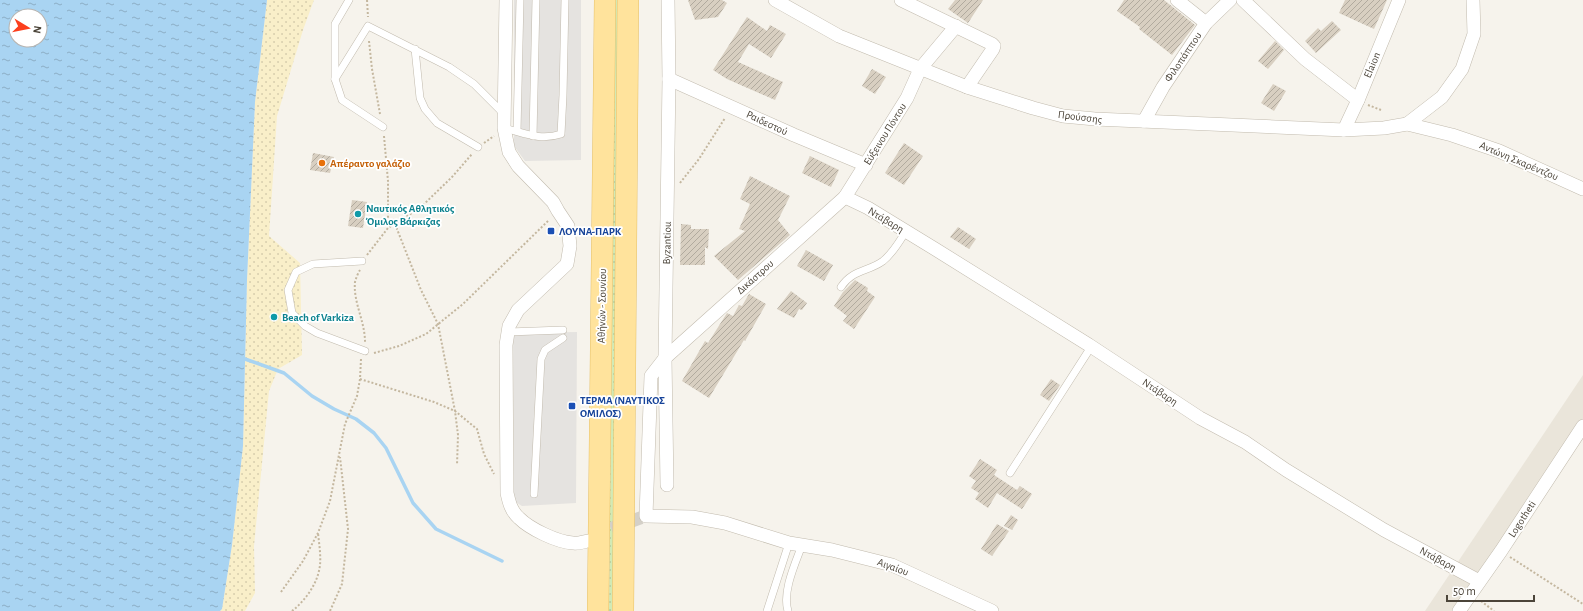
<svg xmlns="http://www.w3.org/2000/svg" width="1583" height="611" font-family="'Alegreya Sans',sans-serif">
  <defs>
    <pattern id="grass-dots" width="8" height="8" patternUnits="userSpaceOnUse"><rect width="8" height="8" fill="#d2eab5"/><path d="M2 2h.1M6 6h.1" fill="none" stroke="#b6ca9c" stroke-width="1.8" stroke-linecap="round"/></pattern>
    <pattern id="sand-dots" width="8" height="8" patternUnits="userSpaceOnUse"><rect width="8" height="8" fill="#f9efc9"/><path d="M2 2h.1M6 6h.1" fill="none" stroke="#d7cead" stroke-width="1.8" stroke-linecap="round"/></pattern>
    <pattern id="water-ripples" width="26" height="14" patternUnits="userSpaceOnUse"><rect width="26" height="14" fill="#a9d4f2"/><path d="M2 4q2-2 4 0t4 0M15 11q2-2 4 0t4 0" fill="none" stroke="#8caec5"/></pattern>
    <pattern id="building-hatch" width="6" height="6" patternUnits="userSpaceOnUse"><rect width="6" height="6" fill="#d8cfc1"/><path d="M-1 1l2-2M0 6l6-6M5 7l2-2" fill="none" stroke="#b1aa9e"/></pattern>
  </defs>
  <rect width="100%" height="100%" fill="#f6f3ec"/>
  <polygon fill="#eae5da" points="1583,375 1583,421 1455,611 1425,611"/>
  <polygon fill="url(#grass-dots)" points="615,0 621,0 613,611 609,611"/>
  <polygon fill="url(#sand-dots)" points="267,0 314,0 303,30 277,116 269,236 300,263 302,355 278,369 269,391 254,546 255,593 245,611 220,611 222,609 232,545 243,446 247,280 255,102"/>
  <g fill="#e5e3e0">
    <polygon points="514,0 581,0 581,160 525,161 514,146"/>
    <polygon points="577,332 576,503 522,506 514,501 513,333"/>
  </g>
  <path fill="url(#water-ripples)" fill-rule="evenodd" d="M 0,0 L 267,0 L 255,102 L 247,280 L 243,446 L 232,545 L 222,609 L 220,611 L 0,611 ZM 16,16 L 40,16 L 40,40 L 16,40 Z"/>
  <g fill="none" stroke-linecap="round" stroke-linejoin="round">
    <polyline stroke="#a9d4f2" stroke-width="3.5" points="245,359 284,373 312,396 334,409 356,419 374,433 386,448 413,503 436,529 502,561"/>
  </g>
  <g fill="url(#building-hatch)">
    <polygon points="688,0 722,0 727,3 718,17 695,20"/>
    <polygon points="955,0 983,0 968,23 948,9"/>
    <polygon points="1124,0 1164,0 1195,25 1172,55 1139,29 1140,27 1117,11"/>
    <polygon points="1345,0 1387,0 1374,29 1339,13"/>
    <polygon points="747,17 767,31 770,25 786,34 771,58 749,44 738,62 783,82 775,100 727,79 713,70"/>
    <polygon points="1332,21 1341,30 1316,53 1305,41 1318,28 1321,31"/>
    <polygon points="1275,41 1284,50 1268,69 1258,61"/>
    <polygon points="872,69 886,77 875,94 862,86"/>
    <polygon points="1273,84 1286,91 1274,111 1261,103"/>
    <polygon points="904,143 923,156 904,185 885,173"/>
    <polygon points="313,153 334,157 330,173 310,170"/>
    <polygon points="810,156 839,170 831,187 802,173"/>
    <polygon points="750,176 790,196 778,220 790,235 738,280 714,256 745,231 739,229 750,204 740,199"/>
    <polygon points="352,200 367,202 363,228 348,226"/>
    <polygon points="681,224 691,225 691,229 709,229 708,249 705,247 705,265 680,265"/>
    <polygon points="958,227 976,239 969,249 950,237"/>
    <polygon points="806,250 833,265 824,281 797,266"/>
    <polygon points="855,280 868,288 867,291 875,297 854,329 843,321 847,316 834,306 843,292"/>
    <polygon points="791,291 807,303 802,310 799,309 794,318 777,309"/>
    <polygon points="749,294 766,304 745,341 744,340 709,398 682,381 705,341 708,343 727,313 733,316 739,305 742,306"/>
    <polygon points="1051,379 1060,385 1049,401 1040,395"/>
    <polygon points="980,459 997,470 994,475 1017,490 1020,486 1032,494 1022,509 997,493 988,508 975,499 979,493 971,488 976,481 969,476"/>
    <polygon points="1011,515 1018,520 1012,530 1004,526"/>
    <polygon points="997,524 1009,531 992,556 981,549"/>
  </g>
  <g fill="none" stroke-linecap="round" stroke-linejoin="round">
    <polyline stroke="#d4d0c8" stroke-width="13" stroke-dasharray="13 6" stroke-linecap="butt" points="594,537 615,527 646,516"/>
    <defs>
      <g id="service">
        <polyline points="349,0 335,24 335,79 342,100 383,127"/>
        <polyline points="415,49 420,98 425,109 437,123 478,147"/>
        <polyline points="335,79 368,26 449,67 474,84 504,114"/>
        <path d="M 504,128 C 525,133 540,141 561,134 L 563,95 L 565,0"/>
        <polyline points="517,131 520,0"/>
        <polyline points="533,136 536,0"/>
        <polyline points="362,261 313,264 296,272 288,290 292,313 305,326 317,333 365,351"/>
        <path d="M 841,287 C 853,269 868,272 883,261 C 893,253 899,242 906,231"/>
        <polyline points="508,332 563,330"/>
        <polyline points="1010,473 1091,347"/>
        <polyline points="534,494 541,359 545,350 563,338"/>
        <polyline points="767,611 789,543"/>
        <path d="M 788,611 C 782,592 795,564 802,545"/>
      </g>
      <g id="minor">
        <path d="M 506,0 L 504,128 L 509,152 L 518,166 L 553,202 L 558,211 L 568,226 L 570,246 L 567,264 L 518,310 L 509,326 L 506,345 L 507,493 C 509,502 511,511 519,518 C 530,529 557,542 573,543 C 577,544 583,542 588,541"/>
        <polyline points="775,0 839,36 967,87 1033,108 1063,116 1095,119 1344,130 1384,128 1407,124 1452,135 1499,151 1583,189"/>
        <polyline points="901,0 992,44 994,46 993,49 967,87"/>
        <polyline points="1177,0 1206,23"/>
        <polyline points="1243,0 1305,59 1358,100"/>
        <polyline points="956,26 920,69 907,98 845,197 665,358 651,376 646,516 692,517 725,523 789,543 832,550 892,565 992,611"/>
        <polyline points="669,79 794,135 866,165"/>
        <polyline points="1144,121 1163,87 1206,23 1230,0"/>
        <polyline points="1407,124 1442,97 1462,69 1474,34 1473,0"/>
        <polyline points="1344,130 1358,100 1399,0"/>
        <polyline points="845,197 868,208 935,249 1089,345 1200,418 1245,442 1286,470 1384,530 1479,581"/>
        <polyline points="667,485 665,358 669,79 668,0"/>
        <polyline points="1459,611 1501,551 1583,426"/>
      </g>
      <g id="primary">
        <polyline points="598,611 605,0"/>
        <polyline points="623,611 628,0"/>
      </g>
    </defs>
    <use href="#service" stroke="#c2bbae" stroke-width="8"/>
    <use href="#minor" stroke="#c2bbae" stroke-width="14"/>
    <use href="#primary" stroke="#e6c16a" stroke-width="22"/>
    <g stroke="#c4b79f" stroke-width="2" stroke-dasharray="2 2" stroke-linecap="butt">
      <polyline points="367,0 368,17"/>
      <polyline points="369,41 372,69 380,114"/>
      <polyline points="1368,105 1381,110"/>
      <polyline points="384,136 388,181 388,227"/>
      <polyline points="484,143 494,136"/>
      <polyline points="680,183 699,159 725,118"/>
      <polyline points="395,224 421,290 438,324 455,411 458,435 457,465"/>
      <polyline points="367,255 388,228 420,208 452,177 472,154"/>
      <path d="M 360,270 C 358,273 356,278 355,282 C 353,302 365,321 365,342"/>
      <polyline points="374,353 399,346 426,334 463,304 549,220"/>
      <polyline points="361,359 360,379 434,402 455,411 477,429 484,454 494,474"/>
      <polyline points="1510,557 1583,604"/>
      <polyline points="281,592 303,561 318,533 330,501 345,424 357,396 360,379"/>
      <polyline points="1481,601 1494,611"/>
      <path d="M 292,611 C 306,600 318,583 320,565 C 321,555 319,543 318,533"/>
      <polyline points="330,611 342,584 348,529 340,457"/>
    </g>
    <use href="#service" stroke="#fff" stroke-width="7"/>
    <use href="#minor" stroke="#fff" stroke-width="13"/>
    <use href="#primary" stroke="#ffe39c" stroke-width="21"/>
  </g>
  <circle fill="#e8710a" stroke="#fff" stroke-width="1.5" cx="322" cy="163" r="4"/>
  <g fill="#0f9aa8" stroke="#fff" stroke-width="1.5">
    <circle cx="358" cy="214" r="4"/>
    <circle cx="274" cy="317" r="4"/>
  </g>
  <g fill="#1a4fb4" stroke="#fff" stroke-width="1.5">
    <rect x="547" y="227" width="8" height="8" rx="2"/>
    <rect x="568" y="402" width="8" height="8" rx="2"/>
  </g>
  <g text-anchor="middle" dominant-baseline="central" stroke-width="3.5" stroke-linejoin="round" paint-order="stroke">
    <g font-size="11" fill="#4b4439" stroke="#fff">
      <text transform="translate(1183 57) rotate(-56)">Φιλοπάππου</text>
      <text transform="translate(1372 65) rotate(-67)">Elaion</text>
      <text transform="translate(1080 117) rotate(7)">Προύσσης</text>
      <text transform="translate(767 123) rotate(25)">Ραιδεστού</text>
      <text transform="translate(885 134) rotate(-58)">Εύξεινου Πόντου</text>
      <text transform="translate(1519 161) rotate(23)">Αντώνη Σκαρέντζου</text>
      <text transform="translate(886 220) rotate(31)">Ντάβαρη</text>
      <text transform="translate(667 243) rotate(-89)">Byzantiou</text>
      <text transform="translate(755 277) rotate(-42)">Δικάστρου</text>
      <text transform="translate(602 306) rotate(-89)">Αθήνών - Σουνίου</text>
      <text transform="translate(1160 392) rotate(33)">Ντάβαρη</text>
      <text transform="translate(1522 519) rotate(-57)">Logotheti</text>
      <text transform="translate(1438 559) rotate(28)">Ντάβαρη</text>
      <text transform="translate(893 567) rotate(20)">Αιγαίου</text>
    </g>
    <g font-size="11" font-weight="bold" fill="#c56008" stroke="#fff" text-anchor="start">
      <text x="330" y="163">Απέραντο γαλάζιο</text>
    </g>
    <g font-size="11" font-weight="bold" fill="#0d838f" stroke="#fff" text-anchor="start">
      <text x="366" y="208">Ναυτικός Αθλητικός<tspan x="366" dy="13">Όμιλος Βάρκιζας</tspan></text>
      <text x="282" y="317">Beach of Varkiza</text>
    </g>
    <g font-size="11" font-weight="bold" fill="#164399" stroke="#fff" text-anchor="start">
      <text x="559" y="231">ΛΟΥΝΑ-ΠΑΡΚ</text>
      <text x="580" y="400">ΤΕΡΜΑ (ΝΑΥΤΙΚΟΣ<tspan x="580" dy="13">ΟΜΙΛΟΣ)</tspan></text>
    </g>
  </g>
  <g transform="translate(28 28) rotate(100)"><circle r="19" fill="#ffffff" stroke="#b7b4b0"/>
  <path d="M0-3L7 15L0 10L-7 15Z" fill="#fc3f1d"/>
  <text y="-6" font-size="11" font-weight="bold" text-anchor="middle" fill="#4b4439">N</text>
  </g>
  <path d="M1447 595v6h87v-6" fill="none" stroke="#4b4439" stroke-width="2"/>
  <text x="1453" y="595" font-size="12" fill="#4b4439" stroke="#ffffff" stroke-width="3" paint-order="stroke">50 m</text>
</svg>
